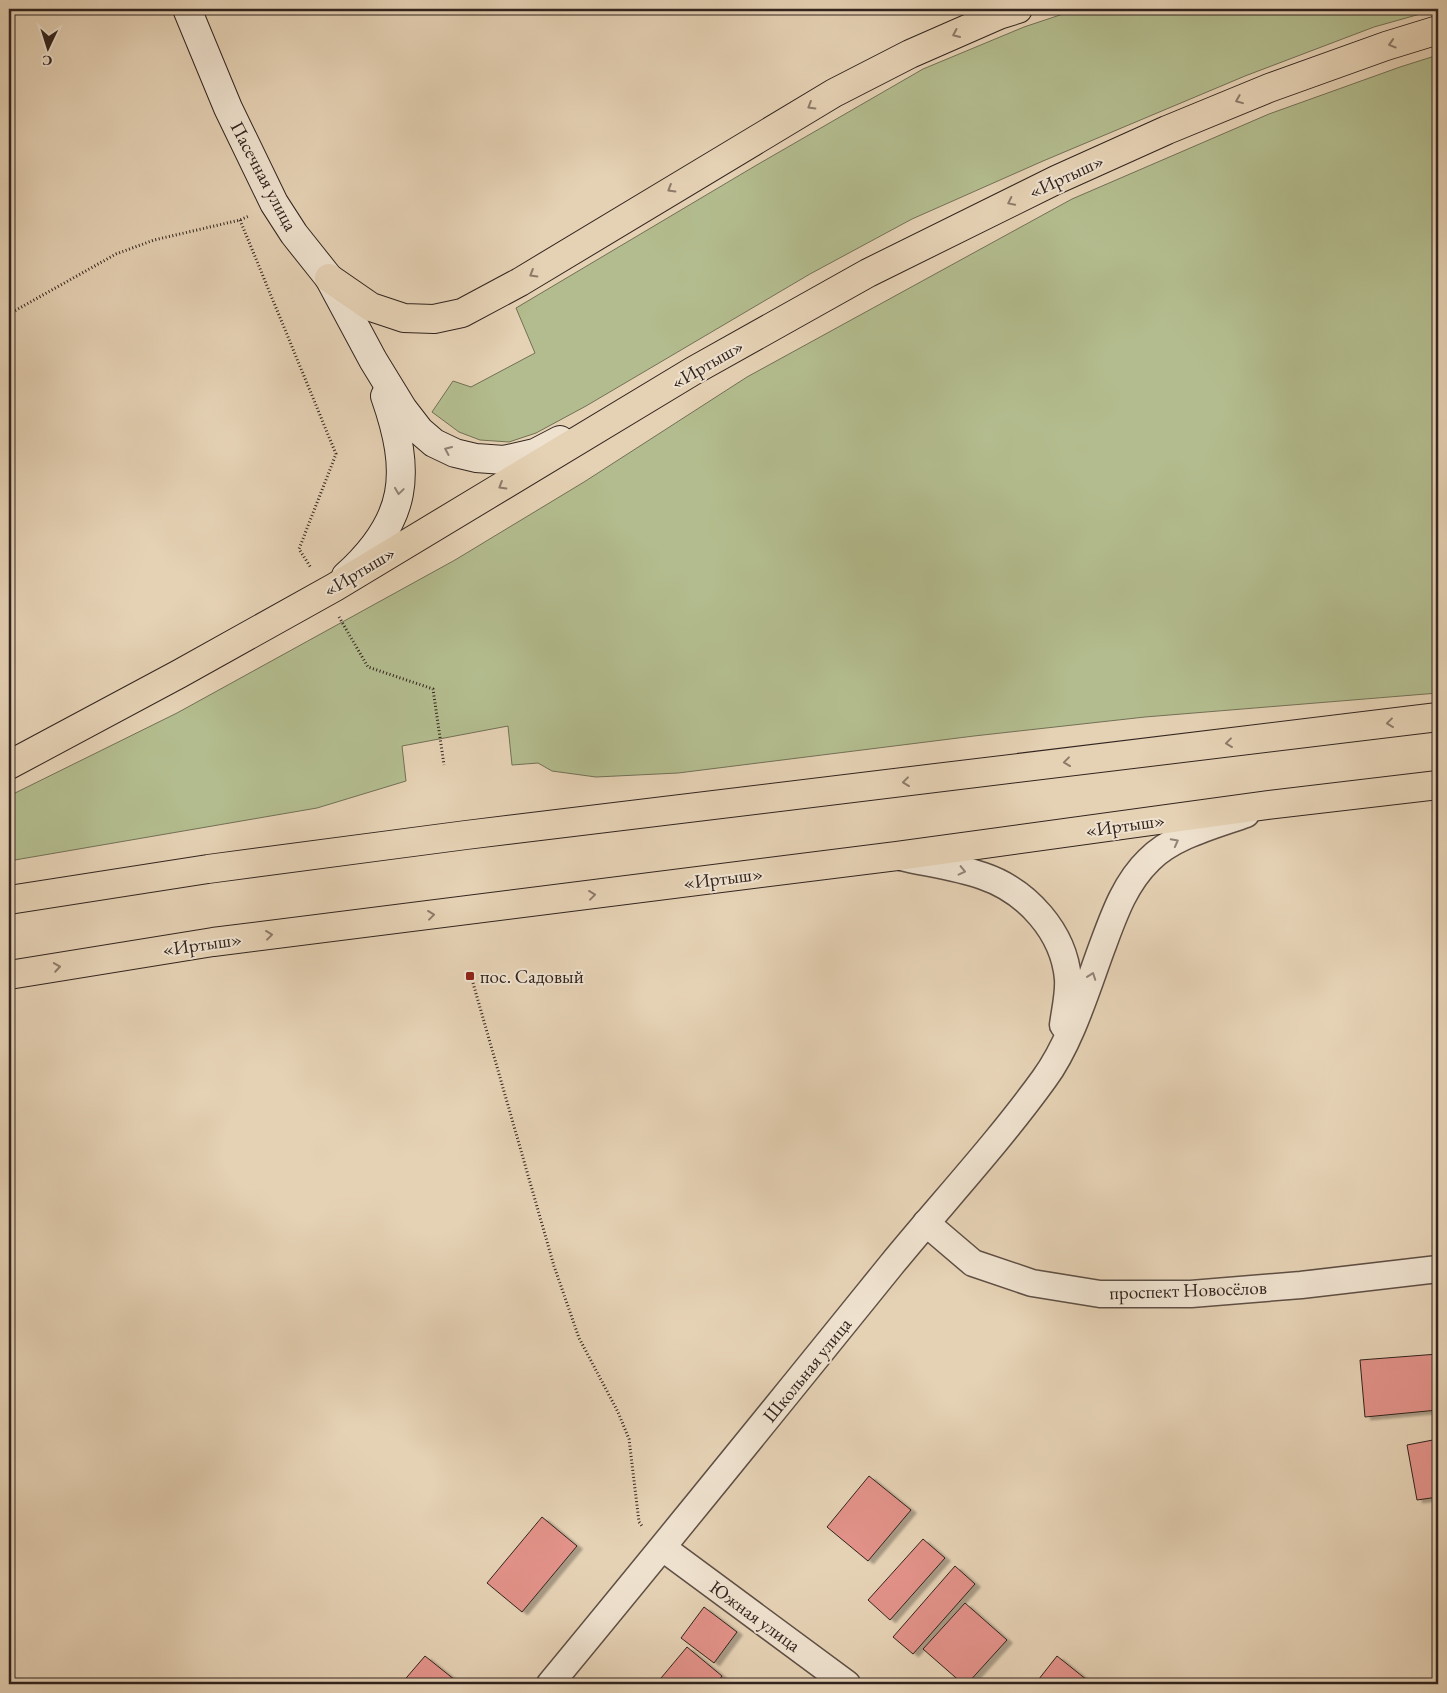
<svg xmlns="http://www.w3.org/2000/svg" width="1447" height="1693" font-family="'EB Garamond',serif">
  <defs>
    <filter id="shadow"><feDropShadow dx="5.5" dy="3" stdDeviation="1" flood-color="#0004"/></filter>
  </defs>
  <rect width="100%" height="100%" fill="#e5d1b4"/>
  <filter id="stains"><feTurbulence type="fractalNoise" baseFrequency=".004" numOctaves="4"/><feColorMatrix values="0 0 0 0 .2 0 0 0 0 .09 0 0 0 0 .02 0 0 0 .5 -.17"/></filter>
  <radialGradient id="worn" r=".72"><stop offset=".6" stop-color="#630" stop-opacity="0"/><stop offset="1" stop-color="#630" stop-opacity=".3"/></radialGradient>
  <g fill="#b3bc8e" stroke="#727056">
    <polygon points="1078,9 1438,9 1374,27 1245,76 1043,161 912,219 810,274 586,406 536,433 509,442 480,440 459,432 432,412 453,381 471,387 535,353 516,308 755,166 923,69 1024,27"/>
    <polygon points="1438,55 1438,693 1145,717 974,736 678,773 596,777 552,771 538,763 512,765 508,726 402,746 406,781 317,808 9,861 9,796 177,713 455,560 584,482 747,377 1072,199 1269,114 1400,67"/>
  </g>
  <g fill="#e29289" stroke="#32241e" filter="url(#shadow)">
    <polygon points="1438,1354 1438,1410 1365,1417 1360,1360"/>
    <polygon points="1438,1439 1438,1497 1417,1500 1407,1445"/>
    <polygon points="869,1476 911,1510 868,1561 827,1527"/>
    <polygon points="542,1517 577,1546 522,1612 487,1583"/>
    <polygon points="923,1539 945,1558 890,1620 868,1600"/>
    <polygon points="955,1566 975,1584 913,1654 893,1637"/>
    <polygon points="965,1603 1007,1640 967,1684 963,1684 923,1649"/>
    <polygon points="704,1607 737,1632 714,1663 681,1638"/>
    <polygon points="687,1647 722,1676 716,1684 656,1684"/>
    <polygon points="425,1656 460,1684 401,1684"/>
    <polygon points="1057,1656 1092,1684 1035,1684"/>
  </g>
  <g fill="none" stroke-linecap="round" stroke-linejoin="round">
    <defs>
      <g id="street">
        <path d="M 901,857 C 927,863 958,867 983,876 C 1027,891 1064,932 1068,979 C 1069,994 1065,1010 1063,1025"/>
        <polyline points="926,1223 973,1263 1032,1283 1100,1294 1191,1294 1301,1285 1438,1269"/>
        <polyline points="663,1548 847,1684"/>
        <path d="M 550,1684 C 665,1545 778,1405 892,1264 C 942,1203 997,1144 1044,1079 C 1070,1044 1086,991 1101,950 C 1113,918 1124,884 1149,860 C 1172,836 1215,825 1246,814"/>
      </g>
      <g id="secondary">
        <polyline points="187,9 228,108 274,203 294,234 329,278 373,360 403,409 420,431 434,443 455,453 476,458 504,460 535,453 560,440"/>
        <path d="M 346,576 C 408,520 412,473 385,396"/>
      </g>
      <g id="primary">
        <polyline points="329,278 371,307 404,318 434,319 462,313 520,282 834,93 910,54 999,15 1018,9"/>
        <polyline points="9,900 208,869 466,835 1438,717"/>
      </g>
      <g id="highway">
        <polyline points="9,765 179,674 335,587 693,371 868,273 1056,180 1167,130 1269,88 1386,46 1438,30"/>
        <polyline points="9,975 213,942 897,856 1268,805 1438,785"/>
      </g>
    </defs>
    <use href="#street" stroke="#5f4f44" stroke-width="29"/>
    <use href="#secondary" stroke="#32241e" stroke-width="30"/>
    <use href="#primary" stroke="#32241e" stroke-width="30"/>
    <use href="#highway" stroke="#32241e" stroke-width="30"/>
    <g stroke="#32241e" stroke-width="3" stroke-dasharray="1 2.5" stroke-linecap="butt">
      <polyline points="240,220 336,454 299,549 311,568"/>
      <polyline points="9,314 116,254 154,240 240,220 249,216"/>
      <polyline points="339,617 368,667 433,689 444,765"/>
      <polyline points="473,983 554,1266 579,1338 618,1412 629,1439 639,1522 642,1526"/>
    </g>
    <use href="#street" stroke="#eee1ce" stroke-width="26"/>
    <use href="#secondary" stroke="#eee1ce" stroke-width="28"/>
    <use href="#primary" stroke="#e5d1b4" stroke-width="28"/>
    <use href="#highway" stroke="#e5d1b4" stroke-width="28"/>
  </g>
  <defs><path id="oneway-chevron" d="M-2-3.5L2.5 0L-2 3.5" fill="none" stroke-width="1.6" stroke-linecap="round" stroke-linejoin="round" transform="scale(1.25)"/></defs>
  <g stroke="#8c7a69">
    <use href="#oneway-chevron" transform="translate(956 34) rotate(156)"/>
    <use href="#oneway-chevron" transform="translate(1392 44) rotate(163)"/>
    <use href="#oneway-chevron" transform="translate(1239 100) rotate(158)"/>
    <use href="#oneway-chevron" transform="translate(811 106) rotate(149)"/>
    <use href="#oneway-chevron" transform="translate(671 189) rotate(149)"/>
    <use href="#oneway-chevron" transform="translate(1011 202) rotate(154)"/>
    <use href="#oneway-chevron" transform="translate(533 274) rotate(149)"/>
    <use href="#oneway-chevron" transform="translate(502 486) rotate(149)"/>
    <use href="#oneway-chevron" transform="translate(1390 723) rotate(173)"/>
    <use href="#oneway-chevron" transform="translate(1229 743) rotate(173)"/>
    <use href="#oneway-chevron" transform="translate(1067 762) rotate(173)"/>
    <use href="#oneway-chevron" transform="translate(906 782) rotate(173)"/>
    <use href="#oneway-chevron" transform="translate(592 895) rotate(-7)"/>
    <use href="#oneway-chevron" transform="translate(431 915) rotate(-7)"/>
    <use href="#oneway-chevron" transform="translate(269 935) rotate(-7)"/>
    <use href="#oneway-chevron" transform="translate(57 967) rotate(-9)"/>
  </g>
  <g stroke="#908276">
    <use href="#oneway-chevron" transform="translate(448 450) rotate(-156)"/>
    <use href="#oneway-chevron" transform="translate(399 491) rotate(98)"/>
    <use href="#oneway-chevron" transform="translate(1175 842) rotate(-28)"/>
    <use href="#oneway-chevron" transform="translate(962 871) rotate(13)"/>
    <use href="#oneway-chevron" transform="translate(1092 976) rotate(-70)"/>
  </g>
  <rect fill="#8f2418" stroke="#eee1ce" stroke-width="2" x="465" y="971" width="10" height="10" rx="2.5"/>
  <g text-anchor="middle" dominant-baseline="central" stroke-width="4" stroke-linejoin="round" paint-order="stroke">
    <g font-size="19" fill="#32241e" stroke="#eee1ce">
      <text transform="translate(264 176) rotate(62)">Пасечная улица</text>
      <text transform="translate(1066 176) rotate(-25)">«Иртыш»</text>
      <text transform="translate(707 364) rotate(-30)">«Иртыш»</text>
      <text transform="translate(359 571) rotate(-31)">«Иртыш»</text>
      <text transform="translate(1125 825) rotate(-8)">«Иртыш»</text>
      <text transform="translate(723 878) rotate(-7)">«Иртыш»</text>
      <text transform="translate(202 944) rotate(-8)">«Иртыш»</text>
      <text transform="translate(1188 1290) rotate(-2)">проспект Новосёлов</text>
      <text transform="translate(807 1370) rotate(-51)">Школьная улица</text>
      <text transform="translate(755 1616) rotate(36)">Южная улица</text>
    </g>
    <g font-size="19" fill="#32241e" stroke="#eee1ce" text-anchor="start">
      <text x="480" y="976">пос. Садовый</text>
    </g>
  </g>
  <rect width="1447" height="1693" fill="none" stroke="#e5d1b4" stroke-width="30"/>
  <rect x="10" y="10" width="1427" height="1673" fill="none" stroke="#32241e" stroke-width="2.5"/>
  <rect x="15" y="15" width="1417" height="1663" fill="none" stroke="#32241e"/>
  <g transform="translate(48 48) rotate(184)" stroke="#eee1ce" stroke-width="4" paint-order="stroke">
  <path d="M0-4L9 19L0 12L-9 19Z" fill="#32241e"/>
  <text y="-8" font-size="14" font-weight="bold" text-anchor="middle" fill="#32241e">С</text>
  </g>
  <rect width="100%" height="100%" filter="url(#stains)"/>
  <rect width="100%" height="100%" fill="url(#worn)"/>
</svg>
